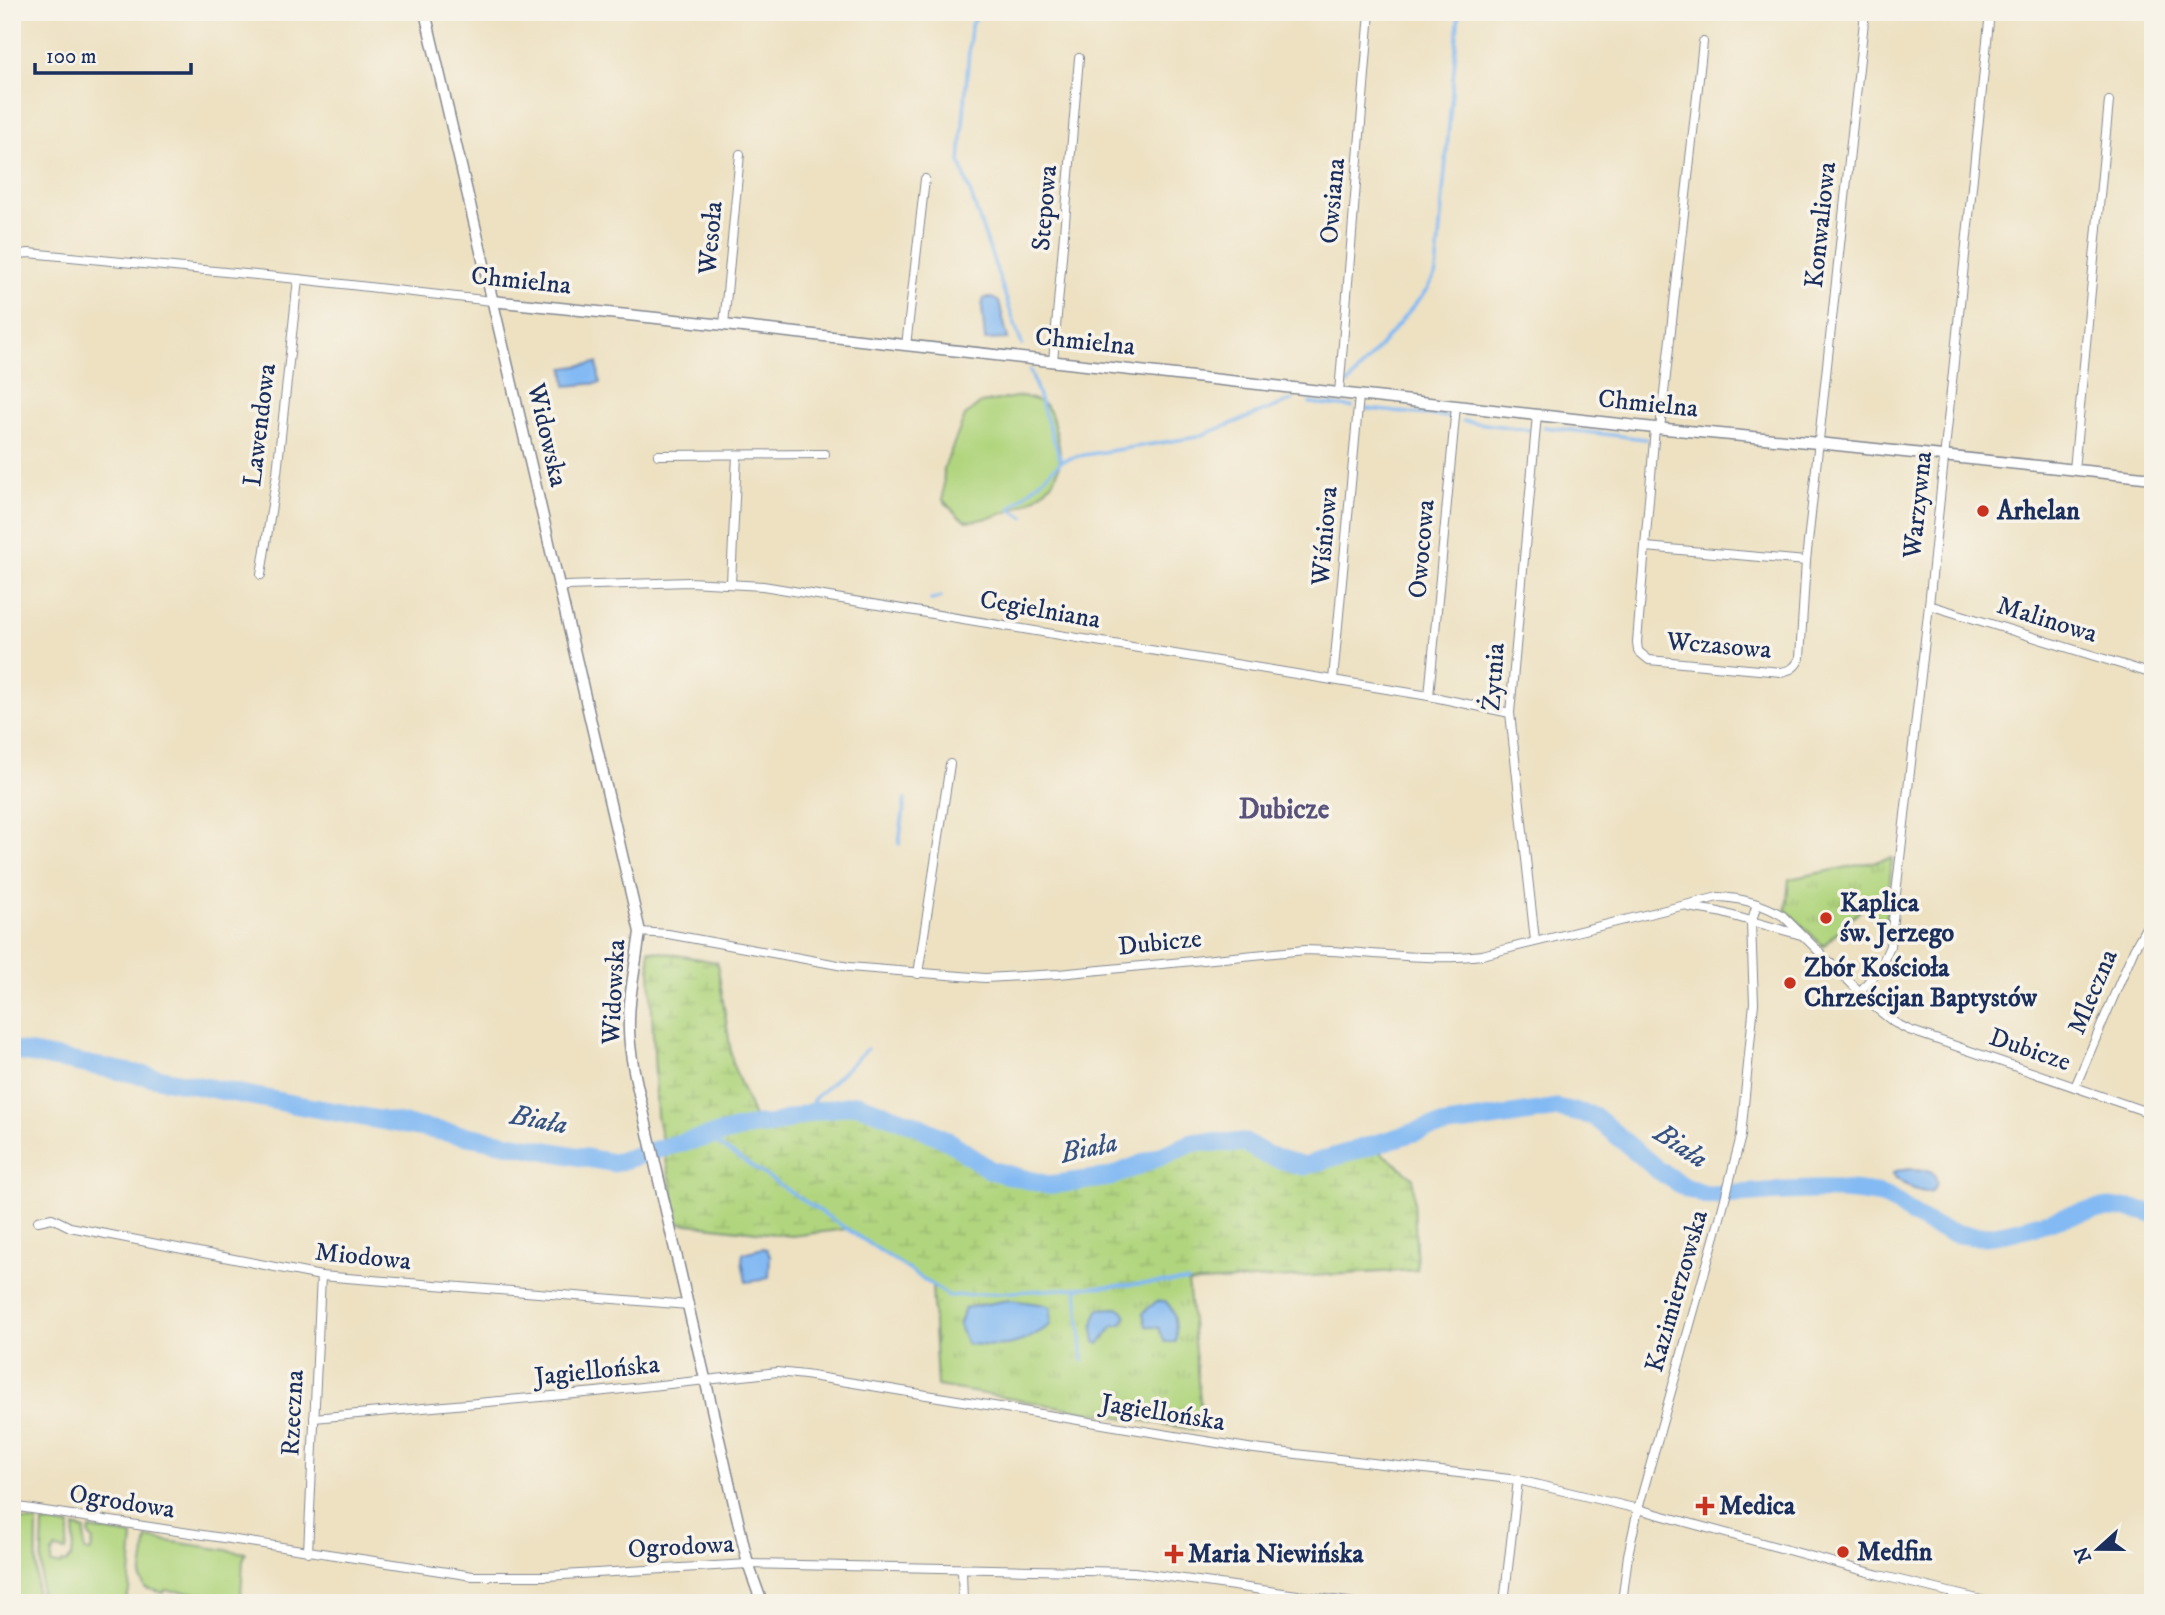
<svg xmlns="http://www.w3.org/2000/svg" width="2165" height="1615" font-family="'IM FELL DW Pica',serif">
  <defs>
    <pattern id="wetland-marsh" width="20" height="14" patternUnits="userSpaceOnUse" patternTransform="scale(1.75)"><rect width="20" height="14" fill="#b1d57e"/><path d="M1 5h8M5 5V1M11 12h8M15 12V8" fill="none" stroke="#98b76f"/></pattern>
    <pattern id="park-tufts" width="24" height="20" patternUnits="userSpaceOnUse" patternTransform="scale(1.75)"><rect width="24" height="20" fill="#b1d57e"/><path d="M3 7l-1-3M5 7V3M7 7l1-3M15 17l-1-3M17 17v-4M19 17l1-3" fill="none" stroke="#98b76f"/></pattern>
  </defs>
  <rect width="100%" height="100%" fill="#f7f3e8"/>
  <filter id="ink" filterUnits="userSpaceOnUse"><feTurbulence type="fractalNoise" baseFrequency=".0143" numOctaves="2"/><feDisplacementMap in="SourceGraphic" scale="14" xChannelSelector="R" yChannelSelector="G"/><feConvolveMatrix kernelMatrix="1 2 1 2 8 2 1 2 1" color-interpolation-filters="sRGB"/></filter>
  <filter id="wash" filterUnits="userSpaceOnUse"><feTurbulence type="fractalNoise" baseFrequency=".00686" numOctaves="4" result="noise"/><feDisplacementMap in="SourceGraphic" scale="28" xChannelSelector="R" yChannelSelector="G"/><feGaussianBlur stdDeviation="1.57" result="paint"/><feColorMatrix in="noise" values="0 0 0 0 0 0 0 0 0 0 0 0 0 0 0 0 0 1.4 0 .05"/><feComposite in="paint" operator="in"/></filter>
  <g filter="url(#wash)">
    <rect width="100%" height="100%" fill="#ede1c2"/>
    <g fill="#b1d57e" stroke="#66826e" stroke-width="2">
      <path d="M 1022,396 C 1049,404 1049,404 1056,432 C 1059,444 1062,457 1058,470 C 1049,500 996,520 967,521 L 958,516 L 943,500 L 944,468 L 965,416 L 981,403 Z"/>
      <polygon points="17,1520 37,1522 36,1593 33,1600 28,1600 27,1603 12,1603 12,1522"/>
      <polygon points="43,1523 70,1526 66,1551 55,1549 54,1553 52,1553 51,1564 61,1565 62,1562 66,1563 72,1556 75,1527 85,1530 84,1550 91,1551 93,1541 89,1535 90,1529 133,1536 129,1591 127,1598 133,1603 40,1603"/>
      <polygon points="147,1538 246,1553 243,1560 241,1597 165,1590 164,1593 145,1588 141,1579"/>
    </g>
    <polygon fill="url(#wetland-marsh)" stroke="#66826e" stroke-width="2" points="649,950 717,962 733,1065 757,1125 770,1125 812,1112 857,1104 916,1125 952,1143 990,1170 1048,1185 1110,1177 1195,1142 1246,1143 1266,1155 1304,1166 1371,1145 1413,1177 1417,1270 949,1296 846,1229 792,1236 679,1223 657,1116"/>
    <g fill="url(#park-tufts)" stroke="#66826e" stroke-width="2">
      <polygon points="1892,858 1886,926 1865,906 1823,946 1786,910 1789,879"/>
      <polygon points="1188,1281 1203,1431 937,1386 932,1285 949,1296"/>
    </g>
    <g fill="#83baf3" stroke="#4f74a8" stroke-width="2">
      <polygon points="984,298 992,298 999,302 1008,339 985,340 982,306"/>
      <polygon points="597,363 600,383 566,386 564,368"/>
      <path d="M 1911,1169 L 1925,1170 L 1934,1174 L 1937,1182 L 1935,1188 L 1930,1192 C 1915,1192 1902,1184 1892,1174 L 1895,1171 Z"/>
      <polygon points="763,1248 767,1249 770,1256 769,1277 762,1280 746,1282 742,1261 743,1253"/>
      <path d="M 1009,1300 L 1040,1304 L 1051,1307 L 1050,1325 C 1018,1348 1005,1347 967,1344 L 959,1326 L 965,1308 Z"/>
      <path d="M 1157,1301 L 1165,1301 C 1177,1312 1176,1326 1176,1342 L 1165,1342 L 1159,1328 L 1146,1326 L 1143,1313 Z"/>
      <path d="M 1117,1308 L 1122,1310 L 1126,1316 L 1122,1324 L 1113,1326 L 1099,1344 L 1095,1342 C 1093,1330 1092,1319 1099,1309 Z"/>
    </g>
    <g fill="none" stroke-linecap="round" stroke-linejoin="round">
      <g stroke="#83baf3" stroke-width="3.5">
        <polyline points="980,12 971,25 960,162 1022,345"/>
        <polyline points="1030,370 1061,461"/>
        <polyline points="1348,384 1427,290 1436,273 1459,12"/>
        <polyline points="1310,403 1352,407"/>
        <polyline points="1368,409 1448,417"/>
        <polyline points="1463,421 1529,430"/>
        <polyline points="1544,427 1645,439"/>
        <polyline points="1024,517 1010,509 1062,461 1078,456 1197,437 1293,400"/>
        <polyline points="931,600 941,597"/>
        <polyline points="899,844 905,799"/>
        <polyline points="812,1112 813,1100 867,1049"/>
        <polyline points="707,1137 949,1296 1188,1281"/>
        <polyline points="1077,1288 1083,1361"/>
      </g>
      <path stroke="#83baf3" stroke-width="19" d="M 12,1050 L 303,1106 L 614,1163 L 672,1145 L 757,1125 L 770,1125 L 812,1112 L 857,1104 L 916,1125 L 952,1143 L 990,1170 L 1048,1185 L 1110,1177 L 1195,1142 L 1246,1143 L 1266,1155 L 1304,1166 L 1428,1128 L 1557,1108 L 1594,1116 L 1658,1170 L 1688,1189 L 1706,1195 C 1764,1195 1824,1183 1881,1195 C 1894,1198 1905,1210 1917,1217 C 1936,1229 1960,1237 1982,1236 C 2041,1233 2092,1193 2153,1214"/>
    </g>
  </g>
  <g filter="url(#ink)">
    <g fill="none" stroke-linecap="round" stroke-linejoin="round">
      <defs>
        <g id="street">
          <polyline points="12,255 29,253 298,279 492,301"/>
          <polyline points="724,325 740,154"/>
          <polyline points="906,346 925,179"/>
          <polyline points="1053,362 1079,58"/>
          <polyline points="1339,393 1370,12"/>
          <path d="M 1655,428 L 1637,642 L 1638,651 L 1649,660 L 1781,672 C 1791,670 1795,668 1800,658 L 1806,561 L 1865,12"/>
          <polyline points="1660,429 1703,42"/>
          <polyline points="658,455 825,454"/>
          <polyline points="2074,470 2109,101"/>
          <polyline points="1646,547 1806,561"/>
          <polyline points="261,575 277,473 298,279"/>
          <polyline points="731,583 737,455"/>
          <polyline points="560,589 566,586 689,582 763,586 1429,696 1510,713"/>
          <polyline points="1929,605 2153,674"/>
          <polyline points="1333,680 1359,396"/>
          <polyline points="1429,696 1456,406"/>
          <polyline points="1688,907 1719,912 1801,935"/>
          <path d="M 640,932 L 668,934 L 849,967 L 985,978 L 1059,974 L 1305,950 C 1364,951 1424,962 1482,955 L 1718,897 C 1742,898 1763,904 1783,916 L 1876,1008 L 1895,1023 L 1909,1030 L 2153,1114"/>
          <polyline points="1535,941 1510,713 1537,415"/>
          <polyline points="918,974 950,764"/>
          <polyline points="1860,992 1881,966 1890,946 1929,605 1990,12"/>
          <polyline points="2075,1087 2134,949 2153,915"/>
          <polyline points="38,1221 52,1218 70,1227 321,1276 689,1305"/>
          <polyline points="314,1418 596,1392 752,1375 777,1372 805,1375 1254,1449 1518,1480 1638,1509 1879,1575 1994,1603"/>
          <polyline points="12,1506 473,1576 546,1576 748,1564 1134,1572 1355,1603"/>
          <polyline points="308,1552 321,1276"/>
          <polyline points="962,1570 963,1603"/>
          <polyline points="1504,1603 1518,1480"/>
          <polyline points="1622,1603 1628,1555 1638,1509 1720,1218 1741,1136 1754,1003 1751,923 1757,904"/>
        </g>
        <g id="secondary">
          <path d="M 425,12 L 640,932 C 636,964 628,997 629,1030 C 630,1064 641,1099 648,1133 L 748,1564 L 762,1603"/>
          <polyline points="492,301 724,325 1655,428 1818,443 2153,478"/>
        </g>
      </defs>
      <use href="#street" stroke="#848890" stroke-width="10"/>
      <use href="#secondary" stroke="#848890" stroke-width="13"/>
      <use href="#street" stroke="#fff" stroke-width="8"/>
      <use href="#secondary" stroke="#fff" stroke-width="10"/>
    </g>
  </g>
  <g fill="#c8321e" stroke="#f7f3e8" stroke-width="2.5">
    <circle cx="1983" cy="511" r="7"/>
    <circle cx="1826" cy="918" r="7"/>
    <circle cx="1790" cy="983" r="7"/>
    <path d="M1701.5 1495.5h7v7h7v7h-7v7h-7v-7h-7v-7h7z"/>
    <circle cx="1843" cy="1552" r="7"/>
    <path d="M1170.5 1543.5h7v7h7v7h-7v7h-7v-7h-7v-7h7z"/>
  </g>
  <g text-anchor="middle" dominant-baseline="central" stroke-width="7" stroke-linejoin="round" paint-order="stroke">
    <g font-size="26" fill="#1b2f5e" stroke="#f7f3e8">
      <text transform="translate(1333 201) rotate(-85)">Owsiana</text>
      <text transform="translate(1045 208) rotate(-85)">Stepowa</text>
      <text transform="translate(1821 225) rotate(-84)">Konwaliowa</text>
      <text transform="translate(711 238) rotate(-85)">Wesoła</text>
      <text transform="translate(521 281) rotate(6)">Chmielna</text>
      <text transform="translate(1085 342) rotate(6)">Chmielna</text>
      <text transform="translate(1648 404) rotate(6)">Chmielna</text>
      <text transform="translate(260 425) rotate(-83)">Lawendowa</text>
      <text transform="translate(547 435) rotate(77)">Widowska</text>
      <text transform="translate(1918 505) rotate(-84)">Warzywna</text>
      <text transform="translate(1325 536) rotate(-85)">Wiśniowa</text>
      <text transform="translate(1422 549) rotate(-85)">Owocowa</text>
      <text transform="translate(1040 610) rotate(10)">Cegielniana</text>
      <text transform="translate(2047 620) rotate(17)">Malinowa</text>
      <text transform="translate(1719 646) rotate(5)">Wczasowa</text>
      <text transform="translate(1494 677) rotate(-86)">Żytnia</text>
      <text transform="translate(1160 943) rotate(-6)">Dubicze</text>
      <text transform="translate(614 992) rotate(-87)">Widowska</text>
      <text transform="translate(2093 992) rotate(-67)">Mleczna</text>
      <text transform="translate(2030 1050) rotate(19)">Dubicze</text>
      <text transform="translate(363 1257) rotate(6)">Miodowa</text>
      <text transform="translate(1677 1291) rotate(-74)">Kazimierzowska</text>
      <text transform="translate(597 1371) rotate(-6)">Jagiellońska</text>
      <text transform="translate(293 1413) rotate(-87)">Rzeczna</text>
      <text transform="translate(1163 1413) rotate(9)">Jagiellońska</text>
      <text transform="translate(122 1502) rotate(9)">Ogrodowa</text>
      <text transform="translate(681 1547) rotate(-3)">Ogrodowa</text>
    </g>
    <g font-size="26" font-weight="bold" fill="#1b2f5e" stroke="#f7f3e8" text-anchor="start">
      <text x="1997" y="511">Arhelan</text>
      <text x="1840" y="903">Kaplica<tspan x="1840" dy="30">św. Jerzego</tspan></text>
      <text x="1804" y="968">Zbór Kościoła<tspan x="1804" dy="30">Chrześcijan Baptystów</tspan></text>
      <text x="1719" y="1506">Medica</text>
      <text x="1857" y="1552">Medfin</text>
      <text x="1188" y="1554">Maria Niewińska</text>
    </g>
    <g font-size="28" font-weight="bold" fill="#59537c" stroke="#f7f3e8">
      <text x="1284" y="809">Dubicze</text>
    </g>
    <g font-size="28" font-style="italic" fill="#355283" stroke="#f7f3e8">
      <text transform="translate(539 1120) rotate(11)">Biała</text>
      <text transform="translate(1681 1146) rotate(34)">Biała</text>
      <text transform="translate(1089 1148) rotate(-12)">Biała</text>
    </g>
  </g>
  <rect width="2165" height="1615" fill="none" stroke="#f7f3e8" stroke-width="42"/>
  <g transform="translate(2098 1549) rotate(249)" stroke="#f7f3e8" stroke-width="5" paint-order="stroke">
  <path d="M0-5L12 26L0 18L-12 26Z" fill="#1b2f5e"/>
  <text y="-10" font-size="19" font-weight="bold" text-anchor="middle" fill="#1b2f5e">N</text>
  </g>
  <path d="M35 63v10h156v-10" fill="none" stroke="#1b2f5e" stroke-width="3.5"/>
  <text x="46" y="63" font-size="21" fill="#1b2f5e" stroke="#f7f3e8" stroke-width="5" paint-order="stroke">100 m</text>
</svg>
